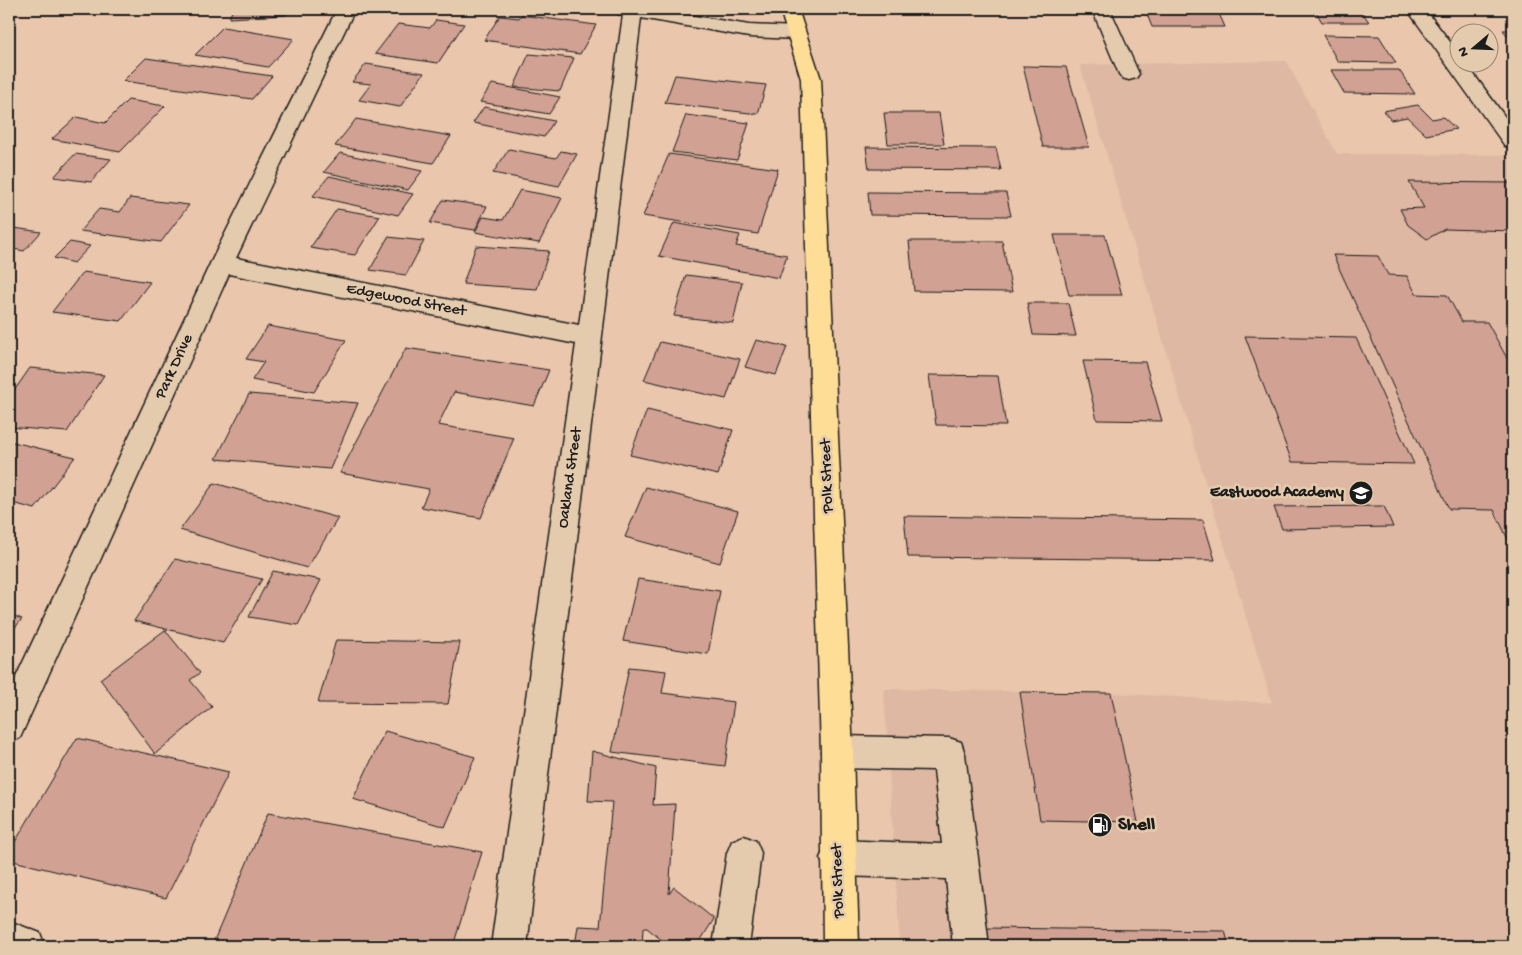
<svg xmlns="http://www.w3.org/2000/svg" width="1522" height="955" font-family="'Gochi Hand',sans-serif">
  <rect width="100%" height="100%" fill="#e9c6ac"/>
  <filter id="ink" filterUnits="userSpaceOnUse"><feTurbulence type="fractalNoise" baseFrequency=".02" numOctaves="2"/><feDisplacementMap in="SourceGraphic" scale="10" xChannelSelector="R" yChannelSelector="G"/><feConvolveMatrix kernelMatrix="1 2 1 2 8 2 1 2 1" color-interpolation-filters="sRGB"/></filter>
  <g filter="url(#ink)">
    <polygon fill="#deb8a2" points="1286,61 1337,154 1513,155 1513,946 900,946 884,689 1111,693 1272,703 1080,65"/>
    <g fill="#d1a194" stroke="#1c1c1c">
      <polygon points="233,9 288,9 286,15 229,18"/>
      <polygon points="1145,9 1217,9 1225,27 1152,27"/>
      <polygon points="1314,9 1360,9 1369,22 1322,22"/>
      <polygon points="521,15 596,25 580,54 484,40 500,16 519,18"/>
      <polygon points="436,20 464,24 438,63 375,54 398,24 430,28"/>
      <polygon points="223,27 294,39 268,67 195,55"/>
      <polygon points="1503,30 1513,30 1513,43"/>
      <polygon points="1323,35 1379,36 1396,63 1338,62"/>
      <polygon points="529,54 574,58 560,91 514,87"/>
      <polygon points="146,58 272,76 252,99 123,81"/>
      <polygon points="366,64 424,73 400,107 359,100 371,84 352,82"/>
      <polygon points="1023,66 1066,67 1089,147 1043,147"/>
      <polygon points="1331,70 1399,70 1415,94 1344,93"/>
      <polygon points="675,75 766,85 758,114 665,103"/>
      <polygon points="492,84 560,97 549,114 480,102"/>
      <polygon points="128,100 165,106 120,152 52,139 76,117 105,123"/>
      <polygon points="1418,105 1432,119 1443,117 1456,129 1426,135 1407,117 1391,120 1383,111"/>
      <polygon points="484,107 554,121 544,137 473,123"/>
      <polygon points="884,113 939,113 944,144 888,144"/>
      <polygon points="686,115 749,123 737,160 672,152"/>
      <polygon points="356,119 451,136 433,163 335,146"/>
      <polygon points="866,147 996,148 1001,170 869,169"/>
      <polygon points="509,149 556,158 561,151 577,154 559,186 493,173"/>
      <polygon points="340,153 422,171 408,190 324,172"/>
      <polygon points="75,154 111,159 91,182 54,177"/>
      <polygon points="669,154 778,169 758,234 643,216"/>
      <polygon points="329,176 413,194 398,215 313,196"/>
      <polygon points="1409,182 1513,183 1513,231 1445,229 1427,239 1408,225 1400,209 1424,208"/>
      <polygon points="520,190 562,198 539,243 475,232 483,217 503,220"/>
      <polygon points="868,192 1006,193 1011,216 870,215"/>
      <polygon points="130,198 189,205 161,242 80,231 99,209 120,212"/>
      <polygon points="443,200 487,206 475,230 430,223"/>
      <polygon points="337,209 380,216 355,255 310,248"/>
      <polygon points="674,223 740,235 736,246 787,255 779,278 659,256"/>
      <polygon points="14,228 41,232 24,251 9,248 9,233"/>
      <polygon points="1054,235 1105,235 1122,295 1069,295"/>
      <polygon points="388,237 424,241 406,275 370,270"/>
      <polygon points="909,241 1002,241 1012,292 914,291"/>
      <polygon points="70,242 90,246 74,263 54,258"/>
      <polygon points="476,246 549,251 537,289 463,284"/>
      <polygon points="1333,255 1378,256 1388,275 1407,276 1416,294 1447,295 1462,322 1487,322 1513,369 1513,550 1494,510 1449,509"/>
      <polygon points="83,272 150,282 121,321 52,312"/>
      <polygon points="686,275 742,282 733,323 674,316"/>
      <polygon points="1027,303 1068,303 1076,336 1033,335"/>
      <polygon points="268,326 346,340 314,392 252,380 264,362 246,359"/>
      <polygon points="1245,336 1356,338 1414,464 1292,462"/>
      <polygon points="756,340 787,347 776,375 745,367"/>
      <polygon points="660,342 740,359 726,399 644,380"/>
      <polygon points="406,348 549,370 534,406 454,392 438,425 514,438 481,518 421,507 429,489 340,473"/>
      <polygon points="1083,361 1145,362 1162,421 1097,420"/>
      <polygon points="30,368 104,375 67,432 9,427 9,398"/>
      <polygon points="929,375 998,376 1006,426 936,425"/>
      <polygon points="249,394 358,403 330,469 216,459"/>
      <polygon points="647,410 733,430 718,475 630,455"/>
      <polygon points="9,441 75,457 35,509 9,502"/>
      <polygon points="214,483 338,518 307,568 180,530"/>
      <polygon points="646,487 738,511 720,563 625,537"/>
      <polygon points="1384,506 1393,527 1282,529 1274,507"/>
      <polygon points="904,516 1203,520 1215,560 908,557"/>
      <polygon points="175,559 262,579 223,643 134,621"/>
      <polygon points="273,571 321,580 298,625 249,617"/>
      <polygon points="638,579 720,591 708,654 623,641"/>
      <polygon points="9,614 22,619 9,635"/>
      <polygon points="165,630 200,673 190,680 212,707 155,754 100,679"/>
      <polygon points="336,640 460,642 448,704 318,703"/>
      <polygon points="629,667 666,671 662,693 734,702 725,766 612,752"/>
      <polygon points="1020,692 1111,693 1138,822 1040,820"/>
      <polygon points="385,731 475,757 445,827 353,799"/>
      <polygon points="77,738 229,772 166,898 9,860 9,852"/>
      <polygon points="592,751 656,768 653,805 675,804 669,894 674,887 714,919 697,946 669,946 647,928 643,928 642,946 575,946 578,926 600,927 612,802 588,801"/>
      <polygon points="268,813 482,852 453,946 229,946 213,943"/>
      <polygon points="984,928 1225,931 1229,946 986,946"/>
    </g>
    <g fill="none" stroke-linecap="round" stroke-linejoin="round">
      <defs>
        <g id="minor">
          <polygon points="337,9 355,9 236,258 579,325 623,15 615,13 612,9 652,9 749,25 796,27 803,29 805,33 803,37 796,39 749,37 641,18 527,946 491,946 576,344 229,274 20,738 9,743 9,692 210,264"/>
          <polygon points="1092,9 1110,9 1139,74 1136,78 1129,80 1122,78 1119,74"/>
          <polygon points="1407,9 1425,9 1460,55 1460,62 1465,62 1513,128 1513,147 1505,146"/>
          <polygon points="837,736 949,738 961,742 965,754 989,946 953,946 946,879 838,876 826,870 820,858 826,846 838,840 942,844 934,770 837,768 825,764 821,752 825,740"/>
          <polygon points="744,836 756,841 761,853 749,946 713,946 727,853 732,841"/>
          <polygon points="9,921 40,933 45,946 9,946"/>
        </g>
        <polygon id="major" points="780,9 798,9 821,79 853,752 859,946 823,946 821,752 801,79"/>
      </defs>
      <use href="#minor" stroke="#1c1c1c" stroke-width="3"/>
      <use href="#major" stroke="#1c1c1c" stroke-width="3"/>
      <use href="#minor" fill="#e5cbad" fill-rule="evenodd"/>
      <use href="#major" fill="#fedd96" fill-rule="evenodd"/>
    </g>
  </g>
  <defs>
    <symbol id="school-disc" viewBox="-11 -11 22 22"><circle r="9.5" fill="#1c1c1c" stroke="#e5cbad"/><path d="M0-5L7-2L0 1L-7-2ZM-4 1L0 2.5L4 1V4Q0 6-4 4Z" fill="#fff"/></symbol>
    <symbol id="fuel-disc" viewBox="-11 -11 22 22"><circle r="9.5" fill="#1c1c1c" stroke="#e5cbad"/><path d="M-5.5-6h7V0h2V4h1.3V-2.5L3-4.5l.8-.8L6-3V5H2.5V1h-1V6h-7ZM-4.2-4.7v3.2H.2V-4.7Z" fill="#fff"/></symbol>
  </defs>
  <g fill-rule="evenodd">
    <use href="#school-disc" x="1347" y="479" width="28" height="28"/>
    <use href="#fuel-disc" x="1086" y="811" width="28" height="28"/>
  </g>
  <g text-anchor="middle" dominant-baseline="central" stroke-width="5" stroke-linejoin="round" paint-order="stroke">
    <g font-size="16" fill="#1c1c1c" stroke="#e5cbad">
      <text transform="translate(406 301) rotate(11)">Edgewood Street</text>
      <text transform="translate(175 367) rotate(-65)">Park Drive</text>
      <text transform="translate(828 476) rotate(-92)">Polk Street</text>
      <text transform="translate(571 478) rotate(-82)">Oakland Street</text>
      <text transform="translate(839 881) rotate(-92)">Polk Street</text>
    </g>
    <g font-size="16" font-weight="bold" fill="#1c1c1c" stroke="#e5cbad" text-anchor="end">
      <text x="1344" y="493">Eastwood Academy</text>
    </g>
    <g font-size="19" font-weight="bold" fill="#1c1c1c" stroke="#e5cbad" text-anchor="start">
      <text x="1118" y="825">Shell</text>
    </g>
  </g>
  <rect width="1522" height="955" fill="none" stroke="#e5cbad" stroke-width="30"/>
  <rect x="15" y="15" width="1492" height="925" fill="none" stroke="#1c1c1c" stroke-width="2" filter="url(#ink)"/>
  <g transform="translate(1474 48) rotate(251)"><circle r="24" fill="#e5cbad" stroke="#958573"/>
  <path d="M0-4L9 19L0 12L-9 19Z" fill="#1c1c1c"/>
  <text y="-8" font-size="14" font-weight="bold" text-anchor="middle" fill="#1c1c1c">N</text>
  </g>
</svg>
